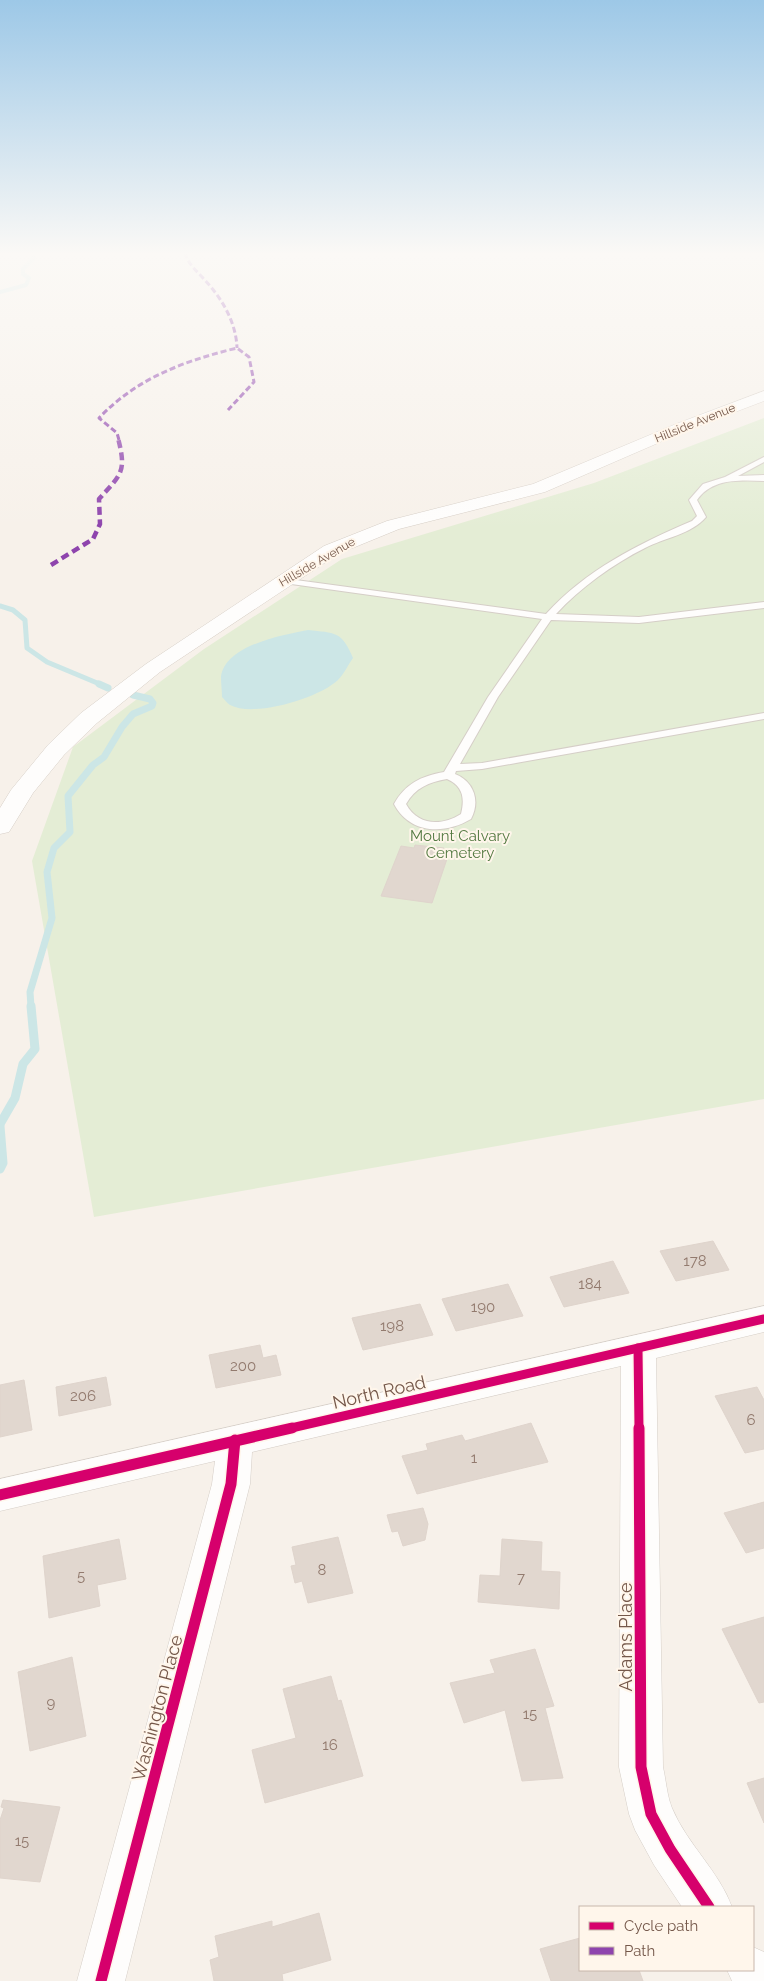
<svg xmlns="http://www.w3.org/2000/svg" width="764" height="1981" font-family="Raleway,sans-serif">
  <rect width="100%" height="100%" fill="#f7f1ea"/>
  <polygon fill="#e4edd5" points="764,418 764,1099 94,1217 32,861 73,747 204,649 342,559 594,483"/>
  <path fill="#cce6e6" d="M 308,630 C 335,633 342,631 353,658 C 348,665 344,674 338,680 C 319,698 254,718 230,705 C 227,703 224,699 222,697 C 222,691 221,684 221,677 C 225,645 283,635 308,630 Z"/>
  <g fill="none" stroke-linecap="round" stroke-linejoin="round">
    <polyline stroke="#cce6e6" stroke-width="4" points="0,292 26,285 29,278 23,274 23,269 33,259 35,252"/>
    <polyline stroke="#cce6e6" stroke-width="5" points="0,606 13,610 25,620 27,648 47,662 102,685"/>
    <g stroke="#cce6e6" stroke-width="7">
      <polyline points="99,684 108,688"/>
      <polyline points="31,1007 30,992 52,918 47,872 54,848 70,832 68,796 93,765 104,757 122,727 133,714 152,706 153,703 150,699 133,695"/>
    </g>
    <g stroke="#cce6e6" stroke-width="9">
      <polyline points="0,1124 15,1098 23,1064 35,1049 31,1006"/>
      <polyline points="0,1126 3,1163 0,1169"/>
    </g>
  </g>
  <g fill="#e1d7cf" stroke="#dfd4cc">
    <polygon points="415,845 444,848 443,852 449,853 432,903 381,896 401,846 414,848"/>
    <polygon points="713,1241 729,1270 676,1281 660,1251"/>
    <polygon points="613,1261 629,1293 564,1307 550,1277"/>
    <polygon points="508,1284 523,1316 456,1331 442,1299"/>
    <polygon points="420,1304 433,1335 363,1350 352,1318"/>
    <polygon points="260,1345 263,1358 276,1355 281,1375 216,1388 209,1355"/>
    <polygon points="106,1377 111,1405 59,1416 56,1387"/>
    <polygon points="24,1380 32,1430 0,1437 0,1385"/>
    <polygon points="757,1387 764,1400 764,1449 745,1453 715,1396"/>
    <polygon points="531,1423 548,1462 417,1494 402,1456 428,1450 426,1444 462,1435 465,1441"/>
    <polygon points="764,1502 764,1548 746,1553 724,1513"/>
    <polygon points="423,1508 428,1524 425,1540 403,1546 398,1531 392,1532 387,1515"/>
    <polygon points="338,1537 353,1593 308,1603 302,1581 295,1583 291,1566 296,1565 292,1547"/>
    <polygon points="119,1539 126,1579 97,1585 100,1606 49,1618 43,1556"/>
    <polygon points="502,1539 542,1542 541,1571 560,1572 559,1609 478,1602 480,1575 500,1576"/>
    <polygon points="764,1617 764,1702 759,1703 722,1629"/>
    <polygon points="535,1649 554,1706 545,1708 563,1778 522,1781 505,1710 464,1723 450,1683 495,1673 490,1660"/>
    <polygon points="72,1657 86,1736 30,1751 18,1672"/>
    <polygon points="331,1676 338,1701 341,1700 363,1776 265,1803 252,1750 296,1738 283,1689"/>
    <polygon points="764,1778 764,1823 747,1783"/>
    <polygon points="3,1800 60,1807 40,1882 0,1878 0,1820 4,1808 1,1807"/>
    <polygon points="319,1913 331,1960 282,1974 283,1981 214,1981 210,1960 219,1957 215,1936 272,1921 272,1927"/>
    <polygon points="580,1938 580,1970 639,1970 643,1981 551,1981 540,1949"/>
  </g>
  <g fill="none" stroke-linecap="round" stroke-linejoin="round">
    <defs>
      <path id="lane" d="M 764,457 L 764,462 L 738,476 L 764,475 L 764,481 C 740,480 712,478 697,500 L 706,517 C 692,534 664,538 645,548 C 613,564 580,588 556,614 L 639,617 L 764,602 L 764,608 L 639,623 L 551,620 L 498,697 L 460,764 L 482,763 L 764,713 L 764,719 L 482,769 L 456,771 L 455,774 C 473,781 481,800 471,819 C 444,835 410,834 394,804 C 405,784 421,776 444,772 L 488,697 L 542,619 L 284,583 L 279,580 L 281,578 L 546,614 C 586,570 638,544 692,521 L 697,516 L 689,500 L 703,484 L 725,477 ZM 447,779 C 463,786 465,798 461,814 C 442,826 418,826 406,804 C 415,788 429,782 447,779 Z"/>
      <g id="street">
        <path d="M 764,1306 L 764,1332 L 656,1358 L 663,1767 C 666,1780 667,1796 672,1808 C 687,1844 719,1871 732,1907 L 682,1907 L 654,1865 L 635,1830 L 629,1814 L 619,1767 L 621,1366 L 252,1452 L 250,1484 L 125,1981 L 77,1981 L 212,1484 L 215,1461 L 0,1511 L 0,1479 Z"/>
        <polygon points="753,1947 764,1952 764,1981 732,1981 727,1970 753,1970"/>
      </g>
      <polygon id="secondary" points="764,391 764,401 688,430 545,492 399,529 338,554 160,672 97,723 64,755 33,793 9,832 0,834 0,808 11,790 48,745 81,713 146,664 324,546 387,521 533,484 676,424"/>
    </defs>
    <use href="#lane" stroke="#d5cec7" stroke-width="2"/>
    <use href="#street" stroke="#d5cec7" stroke-width="1"/>
    <use href="#secondary" stroke="#d6cec6" stroke-width="1"/>
    <use href="#lane" fill="#fefdfc" fill-rule="evenodd"/>
    <use href="#street" fill="#fefdfc" fill-rule="evenodd"/>
    <use href="#secondary" fill="#fefdfc" fill-rule="evenodd"/>
    <g stroke="#8e44ad" stroke-width="3" stroke-dasharray="6 3" stroke-linecap="butt">
      <path d="M 185,252 C 188,264 195,269 203,278 C 221,297 236,321 237,348"/>
      <path d="M 119,440 L 117,433 L 99,418 C 137,378 184,361 237,348 L 249,357 L 254,382 L 228,410"/>
    </g>
    <path stroke="#8e44ad" stroke-width="4.5" stroke-dasharray="8 4.5" stroke-linecap="butt" d="M 51,565 L 93,539 L 100,524 L 99,499 C 121,474 127,473 118,438"/>
    <defs>
      <g id="cycleway-far1">
        <polyline points="638,1348 639,1429"/>
        <polyline points="287,1429 764,1319"/>
      </g>
      <g id="cycleway">
        <polyline points="639,1428 641,1767 651,1814 670,1849 709,1907"/>
        <polyline points="0,1495 292,1428"/>
        <polyline points="101,1981 231,1484 235,1440"/>
      </g>
    </defs>
    <use href="#cycleway-far1" stroke="#fff6eb" stroke-width="12"/>
    <use href="#cycleway" stroke="#fff6eb" stroke-width="14"/>
    <use href="#cycleway-far1" stroke="#d6006c" stroke-width="9"/>
    <use href="#cycleway" stroke="#d6006c" stroke-width="11"/>
  </g>
  <linearGradient id="sky" x2="0" y2="1"><stop stop-color="#9dc8e7"/><stop offset="0.48" stop-color="#fbf9f6"/><stop offset="1" stop-color="#fbf9f6" stop-opacity="0"/></linearGradient>
  <rect width="764" height="529" fill="url(#sky)"/>
  <g text-anchor="middle" dominant-baseline="central" stroke-width="4" stroke-linejoin="round" paint-order="stroke">
    <g font-size="12" fill="#75584a" stroke="#fff6eb">
      <text transform="translate(695 423) rotate(-22)">Hillside Avenue</text>
      <text transform="translate(317 562) rotate(-30)">Hillside Avenue</text>
    </g>
    <g font-size="15" fill="#547a42" stroke="#fff6eb">
      <text x="460" y="836">Mount Calvary<tspan x="460" dy="17">Cemetery</tspan></text>
    </g>
    <g font-size="15" fill="#927a6e">
      <text x="695" y="1261">178</text>
      <text x="590" y="1284">184</text>
      <text x="483" y="1307">190</text>
      <text x="392" y="1326">198</text>
      <text x="243" y="1366">200</text>
      <text x="83" y="1396">206</text>
      <text x="751" y="1420">6</text>
      <text x="474" y="1458">1</text>
      <text x="322" y="1570">8</text>
      <text x="81" y="1576">5</text>
      <text x="521" y="1578">7</text>
      <text x="51" y="1703">9</text>
      <text x="530" y="1714">15</text>
      <text x="330" y="1745">16</text>
      <text x="22" y="1841">15</text>
    </g>
    <g font-size="18" fill="#75584a" stroke="#fff6eb">
      <text transform="translate(379 1392) rotate(-13)">North Road</text>
      <text transform="translate(625 1637) rotate(-90)">Adams Place</text>
      <text transform="translate(157 1708) rotate(-75)">Washington Place</text>
    </g>
  </g>
  <rect x="579" y="1906" width="175" height="65" fill="#fff6eb" stroke="#c8b7ab"/>
  <rect x="589" y="1922" width="25" height="8" fill="#d6006c" stroke="#c8b7ab"/>
  <text x="624" y="1931" font-size="15" fill="#75584a">Cycle path</text>
  <rect x="589" y="1947" width="25" height="8" fill="#8e44ad" stroke="#c8b7ab"/>
  <text x="624" y="1956" font-size="15" fill="#75584a">Path</text>
</svg>
